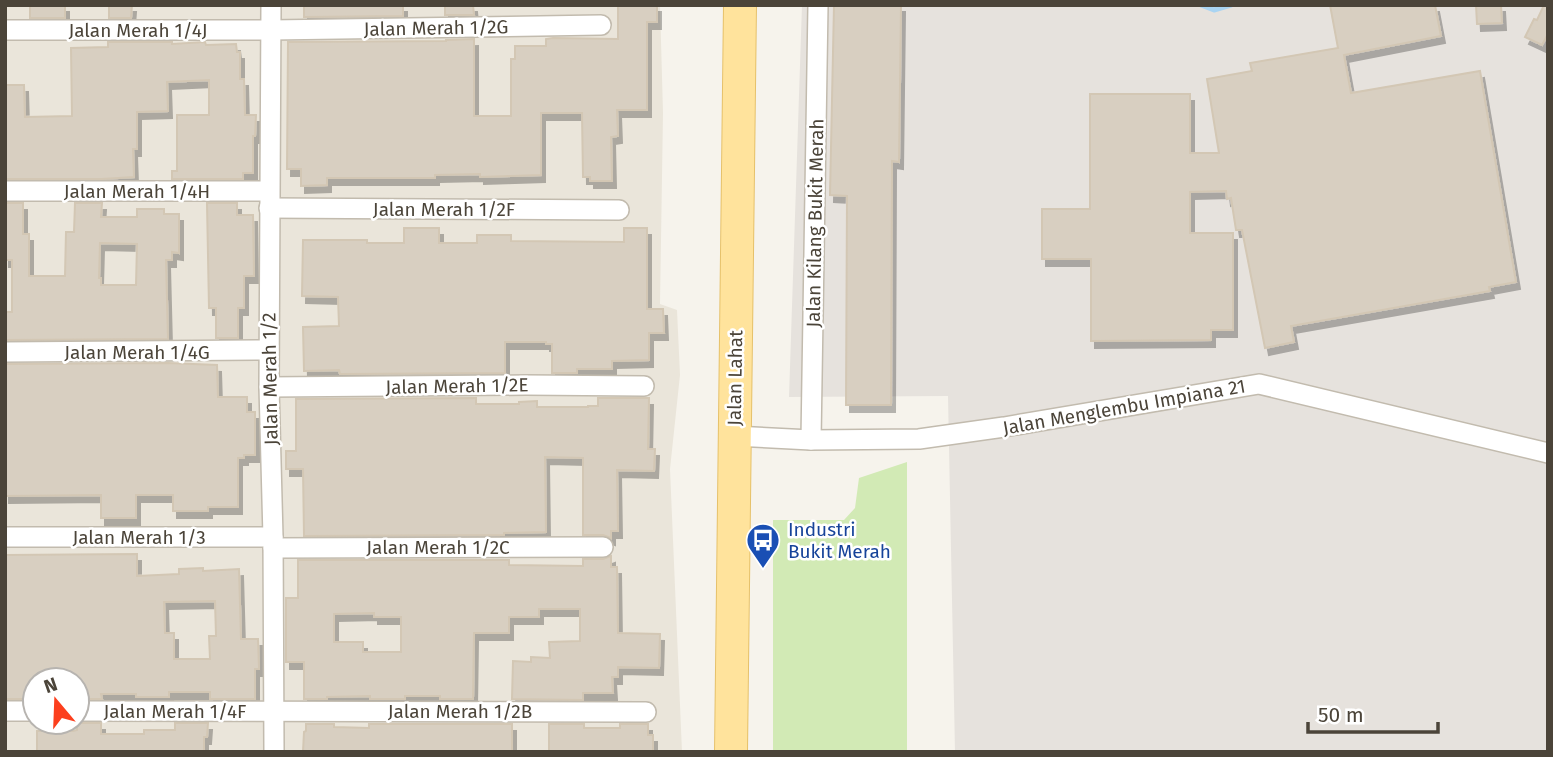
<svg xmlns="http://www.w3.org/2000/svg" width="1553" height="757" font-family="'Fira Sans',sans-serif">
  <defs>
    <filter id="shadow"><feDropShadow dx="4" dy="7" stdDeviation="0" flood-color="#0004"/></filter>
  </defs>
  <rect width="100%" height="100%" fill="#f6f3ec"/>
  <path fill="#eae5da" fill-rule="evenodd" d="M 5,5 L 660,5 L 663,113 L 660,304 L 677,310 L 680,375 L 670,469 L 682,752 L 5,752 ZM 35,680 L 77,680 L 77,722 L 35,722 Z"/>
  <polygon fill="#e6e2dd" points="802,5 1548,5 1548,752 955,752 948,396 789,397"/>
  <polygon fill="#d2eab5" points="907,462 907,752 773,752 773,520 844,520 855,508 859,478"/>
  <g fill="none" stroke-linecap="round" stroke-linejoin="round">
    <polyline stroke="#a9d4f2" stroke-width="5" points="1201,5 1214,10 1231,5"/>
  </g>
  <g fill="#d8cfc1" stroke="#d3c7b4" stroke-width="2" fill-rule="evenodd" filter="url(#shadow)">
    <rect x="30" y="5" width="35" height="13"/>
    <polygon points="109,5 132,5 131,18 109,18"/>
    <polygon points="304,5 403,5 403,16 304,17"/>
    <polygon points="445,5 473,5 474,15 445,15"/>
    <polygon points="618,5 657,5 657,22 647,22 647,110 617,110 618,136 611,137 612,181 590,181 590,177 583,177 582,113 541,113 541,175 480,177 480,174 435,175 435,178 327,178 327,185 301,186 301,169 287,169 288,42 446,41 446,40 474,39 474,116 511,116 511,59 515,59 515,46 546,46 546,39 553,38 618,39"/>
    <polygon points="834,5 901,5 899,162 892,161 891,405 846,405 847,196 830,195"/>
    <polygon points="1330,5 1435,5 1441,36 1344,55 1351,93 1480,71 1516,282 1489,287 1490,291 1291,326 1294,342 1265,348 1242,230 1236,230 1231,198 1227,199 1226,191 1190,192 1190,233 1233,233 1233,330 1211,330 1211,340 1091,341 1091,259 1042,259 1042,209 1090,209 1090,94 1190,94 1190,153 1219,153 1207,79 1252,71 1250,63 1338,48"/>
    <polygon points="1476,5 1501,5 1502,23 1477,24"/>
    <polygon points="1544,5 1548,5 1548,34 1542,45 1525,37 1534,19 1537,20"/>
    <polygon points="108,42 172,42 172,44 205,42 206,45 236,44 237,52 240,52 240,79 244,79 245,115 256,115 255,136 253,136 253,173 243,173 243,179 172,179 172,171 177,171 177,115 209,115 209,80 167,82 168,111 137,112 137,149 133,149 134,177 102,179 5,179 5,85 24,85 25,117 72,116 71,48 108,47"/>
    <path d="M 5,203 L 23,203 L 23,234 L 29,234 L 29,276 L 65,276 L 66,232 L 74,232 L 75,203 L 102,203 L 101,217 L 137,217 L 137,209 L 164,209 L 164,214 L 179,214 L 179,253 L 172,252 L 172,260 L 166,260 L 168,339 L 5,340 L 5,312 L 12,312 L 12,260 L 5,260 ZM 100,243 L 137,244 L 136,285 L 101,285 L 101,278 L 99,278 Z"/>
    <polygon points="207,203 237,203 237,215 253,215 254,276 244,276 244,308 238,308 238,338 216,338 216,308 209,308"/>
    <polygon points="404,228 439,228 439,243 477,243 477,235 511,235 511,241 624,242 624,228 647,228 647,309 663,309 664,333 649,333 649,360 612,361 612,369 577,369 577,373 552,373 552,344 546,344 546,342 505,342 505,373 340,374 339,370 304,371 303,327 339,326 338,297 302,296 303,240 367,240 367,243 404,243"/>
    <polygon points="168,363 217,365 218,397 247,397 247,412 255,412 255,455 244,455 244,458 238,458 238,507 208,507 208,511 173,511 173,495 136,495 136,518 101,518 101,495 5,496 6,364"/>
    <polygon points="476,398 476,404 519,404 519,402 537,401 537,407 588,407 588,406 598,406 598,398 649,398 648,449 655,449 654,471 617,470 618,531 611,531 611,538 603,535 583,535 583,458 545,457 546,532 504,533 504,535 304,536 303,469 286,469 286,451 296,451 296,399"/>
    <path d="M 137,554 L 137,576 L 179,574 L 179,569 L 203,568 L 203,571 L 239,569 L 241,639 L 258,639 L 259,669 L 255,669 L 255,699 L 210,699 L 210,692 L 169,692 L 169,697 L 136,697 L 136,694 L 101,694 L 102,699 L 77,699 L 77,680 L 35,680 L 35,699 L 5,699 L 5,555 ZM 215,601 L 216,636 L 209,636 L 210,659 L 174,659 L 174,633 L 165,633 L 164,602 Z"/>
    <path d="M 611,556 L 611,567 L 617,567 L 618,633 L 660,634 L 659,668 L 618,667 L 618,677 L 612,677 L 613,693 L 583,693 L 583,700 L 512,699 L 513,661 L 531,662 L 531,657 L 550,658 L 549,642 L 580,641 L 580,609 L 539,609 L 539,617 L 509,617 L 509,633 L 474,633 L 473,699 L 440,699 L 440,696 L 405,696 L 405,699 L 370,699 L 370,696 L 327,697 L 327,699 L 304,699 L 304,662 L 286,662 L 286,598 L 298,598 L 298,560 L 509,560 L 509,565 L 583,566 L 583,559 L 603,559 ZM 374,613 L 374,617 L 401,617 L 401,652 L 363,652 L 363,642 L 334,642 L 334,614 Z"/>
    <polygon points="77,723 101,723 101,734 144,734 144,730 175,730 175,723 208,723 207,737 204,737 204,752 37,752 37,731 73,731 77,730"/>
    <polygon points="306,724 334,724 334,727 369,728 369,724 512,724 512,752 303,752 304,732 306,731"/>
    <polygon points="549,724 584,724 584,728 620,728 620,724 648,724 648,735 653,735 653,752 549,752"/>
  </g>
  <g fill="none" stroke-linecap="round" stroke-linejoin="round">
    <defs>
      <g id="street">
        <polyline points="271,5 269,387 273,537 274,752"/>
        <polyline points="5,30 271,30 601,25"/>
        <polyline points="5,191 269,191"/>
        <polyline points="269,208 619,210"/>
        <polyline points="5,352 269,350"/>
        <polyline points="269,387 526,385 644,386"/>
        <polyline points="734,436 811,440 919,439 1004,427 1259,384 1548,453"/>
        <polyline points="811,440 818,5"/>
        <polyline points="5,537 273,537"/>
        <polyline points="273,548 603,547"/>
        <polyline points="5,711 35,711"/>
        <polyline points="77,711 646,712"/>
      </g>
      <polyline id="primary" points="731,752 740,5"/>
    </defs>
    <use href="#street" stroke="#c2bbae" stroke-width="22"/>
    <use href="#primary" stroke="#e6c16a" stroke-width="34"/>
    <use href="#street" stroke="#fff" stroke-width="19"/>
    <use href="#primary" stroke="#ffe39c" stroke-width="32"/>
  </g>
  <defs>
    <symbol id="bus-pin" viewBox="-11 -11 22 30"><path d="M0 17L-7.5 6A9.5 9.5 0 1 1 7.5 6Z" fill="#1a4fb4" stroke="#fff"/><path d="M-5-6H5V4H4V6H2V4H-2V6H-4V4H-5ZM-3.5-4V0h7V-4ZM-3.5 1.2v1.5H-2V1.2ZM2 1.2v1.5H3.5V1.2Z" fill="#fff"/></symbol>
  </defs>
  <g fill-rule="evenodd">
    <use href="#bus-pin" x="744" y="521" width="38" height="52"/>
  </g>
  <g text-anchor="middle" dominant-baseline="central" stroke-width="5" stroke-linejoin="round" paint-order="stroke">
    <g font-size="19" fill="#4b4439" stroke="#fff">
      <text transform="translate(436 28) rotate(-1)">Jalan Merah 1/2G</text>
      <text x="138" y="30">Jalan Merah 1/4J</text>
      <text x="137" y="191">Jalan Merah 1/4H</text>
      <text x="444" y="209">Jalan Merah 1/2F</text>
      <text transform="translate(815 223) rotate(-89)">Jalan Kilang Bukit Merah</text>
      <text x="137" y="352">Jalan Merah 1/4G</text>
      <text transform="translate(735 378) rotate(-89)">Jalan Lahat</text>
      <text transform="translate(270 379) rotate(-91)">Jalan Merah 1/2</text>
      <text transform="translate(457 386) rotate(-1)">Jalan Merah 1/2E</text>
      <text transform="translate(1124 407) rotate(-10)">Jalan Menglembu Impiana 21</text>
      <text x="139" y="537">Jalan Merah 1/3</text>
      <text x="438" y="547">Jalan Merah 1/2C</text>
      <text x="175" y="711">Jalan Merah 1/4F</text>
      <text x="460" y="711">Jalan Merah 1/2B</text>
    </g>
    <g font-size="19" fill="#164399" stroke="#fff" text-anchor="start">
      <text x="788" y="529">Industri<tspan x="788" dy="22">Bukit Merah</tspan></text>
    </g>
  </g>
  <rect width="1553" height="757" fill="none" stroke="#4b4439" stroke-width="14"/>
  <g transform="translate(56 701) rotate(341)"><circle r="33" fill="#ffffff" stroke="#b7b4b0" stroke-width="2"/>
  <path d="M0-5L12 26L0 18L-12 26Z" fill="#fc3f1d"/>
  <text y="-10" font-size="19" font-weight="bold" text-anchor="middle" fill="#4b4439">N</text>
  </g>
  <path d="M1308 722v10h130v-10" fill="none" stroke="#4b4439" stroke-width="3.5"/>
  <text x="1318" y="722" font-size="21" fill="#4b4439" stroke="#ffffff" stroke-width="5" paint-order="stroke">50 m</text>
</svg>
